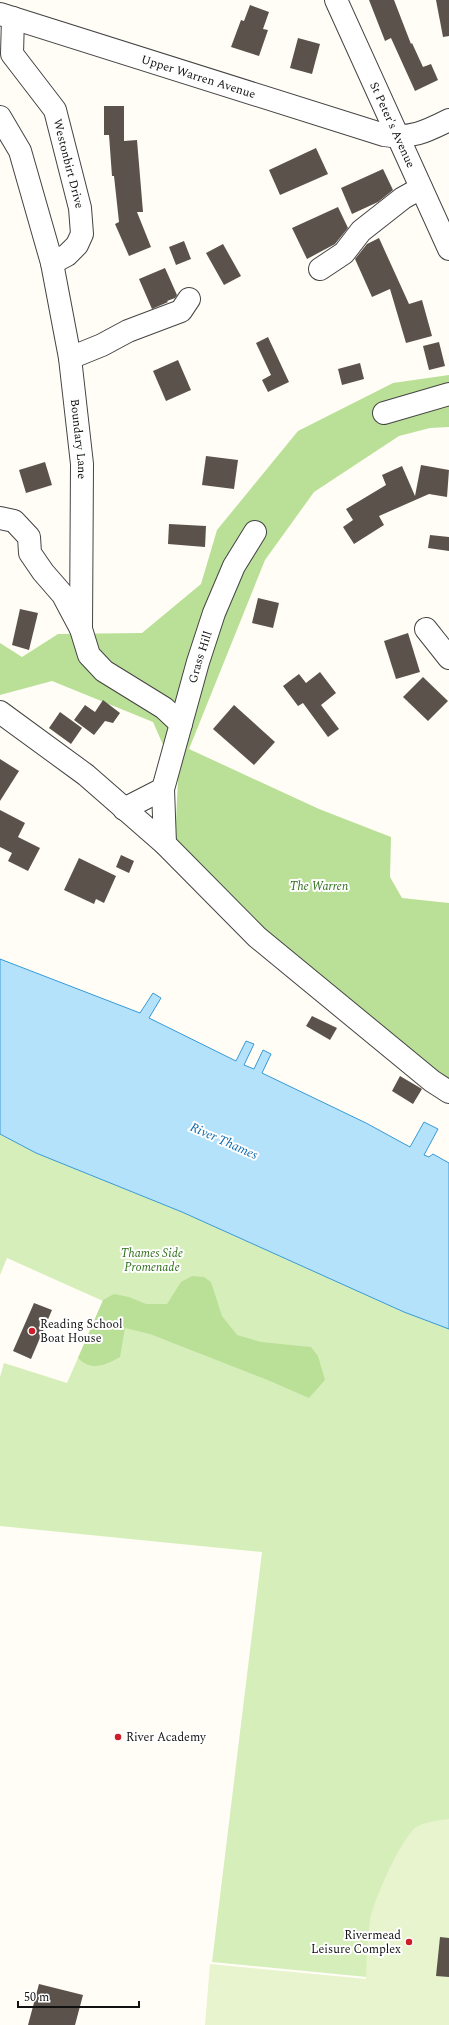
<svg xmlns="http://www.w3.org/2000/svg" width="449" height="2025" font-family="Spectral,serif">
  <rect width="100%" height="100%" fill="#fffdf5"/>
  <polygon fill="#d6eeba" points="0,1134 36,1153 182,1212 404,1312 449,1329 449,1905 398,1980 212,1962 262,1552 0,1526 0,1377 4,1363 67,1383 103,1301 7,1258 0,1275"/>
  <g fill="#bae098">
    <polygon points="449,375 449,427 430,428 399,436 314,492 265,560 189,749 319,809 391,837 390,877 402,898 449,903 449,1079 427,1066 267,937 175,843 178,779 153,722 52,681 0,695 0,643 22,657 58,634 142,633 201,584 217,530 298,431 393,383"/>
    <path d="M 192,1276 L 204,1277 L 211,1282 L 222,1316 L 237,1335 L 261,1342 L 311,1347 L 318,1356 L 325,1380 L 309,1398 L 270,1381 L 150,1334 L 125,1328 L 120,1357 C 105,1365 92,1372 78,1358 L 103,1300 L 114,1294 L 129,1297 L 146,1304 L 167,1304 L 181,1282 Z"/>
  </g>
  <path fill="#e7f4cd" d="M 449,1819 L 449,2025 L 205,2025 L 210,1964 L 366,1979 C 367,1960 367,1940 370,1921 C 373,1901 401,1839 416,1827 C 425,1822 439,1820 449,1819 Z"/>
  <polygon fill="#b5e2fb" stroke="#369ad8" points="0,959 140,1013 153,993 161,998 149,1018 236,1061 246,1041 254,1044 244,1065 254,1069 263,1050 271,1054 262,1073 366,1123 410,1147 424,1122 438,1129 424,1155 429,1157 433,1154 449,1163 449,1329 404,1312 182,1212 36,1153 0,1134"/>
  <g fill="#5b524c">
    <polygon points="369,0 394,0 411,44 412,43 423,67 431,64 438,80 415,91 391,38 385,41"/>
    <polygon points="436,0 449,0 449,36 443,37"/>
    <polygon points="250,5 269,12 263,29 268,30 259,56 231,47 241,20 244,21"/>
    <polygon points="298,38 320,44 312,74 290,68"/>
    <polygon points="104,106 124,106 124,141 137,140 143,212 137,212 151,247 129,256 115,224 119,222 114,176 112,176 109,135 104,135"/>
    <polygon points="316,148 328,174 280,195 269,170"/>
    <polygon points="383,169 393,190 378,202 352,214 341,188"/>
    <polygon points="338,207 348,228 335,244 307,259 292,228"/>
    <polygon points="379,238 409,304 422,300 432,336 406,343 390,289 372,297 355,259 367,244"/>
    <polygon points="184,241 191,259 176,265 169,247"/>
    <polygon points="223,244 241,276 224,285 206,253"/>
    <polygon points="165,268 177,295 175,298 167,301 168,302 152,309 139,279"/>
    <polygon points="268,337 289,382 268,392 262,380 271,375 256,343"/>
    <polygon points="439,342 445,366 429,370 423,346"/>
    <polygon points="178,360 191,390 166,401 153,371"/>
    <polygon points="360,363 364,379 342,385 338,369"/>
    <polygon points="206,456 238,460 234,489 202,485"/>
    <polygon points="45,462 52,485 26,493 19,470"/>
    <polygon points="421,465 449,470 447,497 429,494 379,516 384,525 354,544 343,527 353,520 346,509 386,485 382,475 402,466 415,496"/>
    <polygon points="169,524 206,526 205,547 168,544"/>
    <polygon points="430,535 449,537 449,551 428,548"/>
    <polygon points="258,598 279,603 273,628 252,623"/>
    <polygon points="20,609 38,613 29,650 12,645"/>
    <polygon points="408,633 420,672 396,679 384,641"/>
    <polygon points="320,672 336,693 321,705 339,729 328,737 303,703 298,706 283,686 299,674 306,683"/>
    <polygon points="423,677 448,701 428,721 403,697"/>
    <polygon points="103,700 120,713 113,723 105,721 94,735 74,720 85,705 95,712"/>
    <polygon points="234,705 275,742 254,765 213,729"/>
    <polygon points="60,712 82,728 71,744 49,728"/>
    <polygon points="0,759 19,771 0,801"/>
    <polygon points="0,810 25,823 18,837 40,848 28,871 8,861 12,853 0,847"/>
    <polygon points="121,855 134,861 129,873 116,867"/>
    <polygon points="79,858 116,876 104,903 96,899 94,904 64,890"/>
    <polygon points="312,1016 337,1028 330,1040 306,1026"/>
    <polygon points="400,1076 422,1089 413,1104 392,1091"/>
    <polygon points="34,1303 52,1310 31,1359 13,1351"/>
    <polygon points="440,1937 449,1938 449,1977 436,1976"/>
    <polygon points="39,1984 83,1995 75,2025 28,2025"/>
  </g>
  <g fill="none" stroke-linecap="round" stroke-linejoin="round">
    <defs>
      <g id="minor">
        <path id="s1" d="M 336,0 L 449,249"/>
        <path id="s2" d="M 0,14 L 384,135 C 411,139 425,132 449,120"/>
        <path id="s3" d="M 13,18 L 12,54 L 55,110 L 80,208 L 82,234 L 77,245 L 67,255 L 52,263"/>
        <path id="s4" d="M 0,117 L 20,151 L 52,263 L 70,358 L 82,464 L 81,629 L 89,655 L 104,671 L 164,708 L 181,724"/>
        <polyline points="320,269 344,253 361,231 403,198 421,188"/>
        <polyline points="70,358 102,345 128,331 181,311 189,299"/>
        <polyline points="384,413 449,394"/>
        <polyline points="0,518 14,521 29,537 30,553 43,572 63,595 80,627"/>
        <polyline points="426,629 449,658"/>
        <polyline points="0,712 86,775 165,844 257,937 432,1081 449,1092"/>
        <polyline points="124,809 163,789"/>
        <path id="s5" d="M 165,844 L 163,789 L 198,662 L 214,613 L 234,566 L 255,532"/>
      </g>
    </defs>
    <use href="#minor" stroke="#444" stroke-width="24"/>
    <use href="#minor" stroke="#fff" stroke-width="22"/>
  </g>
  <g fill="#cd1d28" stroke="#fff" stroke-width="1.5">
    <circle cx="32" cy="1331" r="4"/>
    <circle cx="118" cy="1737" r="4"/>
    <circle cx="409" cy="1942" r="4"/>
  </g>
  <g text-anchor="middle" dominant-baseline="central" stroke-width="4" stroke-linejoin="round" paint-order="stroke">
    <g font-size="12" fill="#111" stroke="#fff">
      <text stroke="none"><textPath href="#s2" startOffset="208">Upper Warren Avenue</textPath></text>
      <text stroke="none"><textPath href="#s1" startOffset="137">St Peter's Avenue</textPath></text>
      <text stroke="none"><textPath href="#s3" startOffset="162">Westonbirt Drive</textPath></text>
      <text stroke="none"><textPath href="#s4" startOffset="334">Boundary Lane</textPath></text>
      <text stroke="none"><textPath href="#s5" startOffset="192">Grass Hill</textPath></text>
    </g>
    <g font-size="12" font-style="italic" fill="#2e6f1a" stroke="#fff">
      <text x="319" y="886">The Warren</text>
      <text x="152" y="1253">Thames Side<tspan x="152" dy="14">Promenade</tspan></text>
    </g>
    <g font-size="12" fill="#111" stroke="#fff" text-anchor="start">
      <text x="40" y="1324">Reading School<tspan x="40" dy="14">Boat House</tspan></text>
      <text x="126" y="1737">River Academy</text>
      <text x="401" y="1935" text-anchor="end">Rivermead<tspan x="401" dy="14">Leisure Complex</tspan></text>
    </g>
    <g font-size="13" font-style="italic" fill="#0e6bae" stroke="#fff">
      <text transform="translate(224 1141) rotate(24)">River Thames</text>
    </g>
  </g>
  <path d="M18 2001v6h121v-6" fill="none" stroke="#111111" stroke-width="2"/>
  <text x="24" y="2001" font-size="12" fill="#111111" stroke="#ffffff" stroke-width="3" paint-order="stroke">50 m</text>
</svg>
